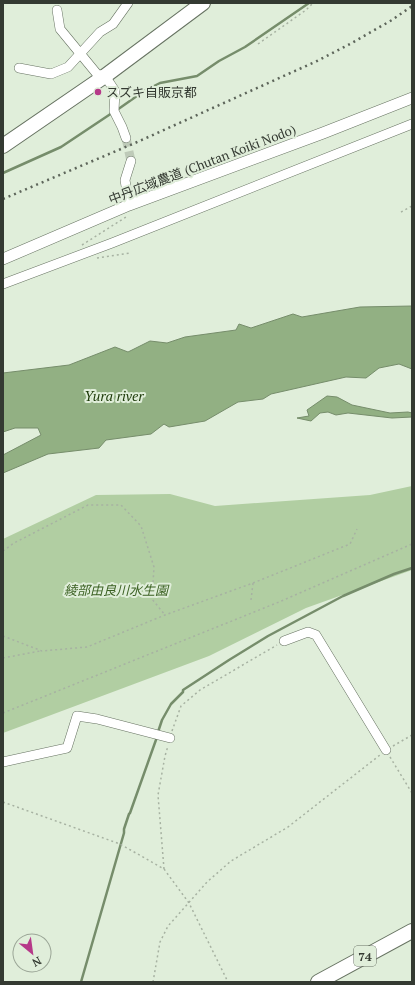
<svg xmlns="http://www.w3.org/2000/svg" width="415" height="985" font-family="'PT Serif','Noto Sans JP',serif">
  <rect width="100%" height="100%" fill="#e0eeda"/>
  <polygon fill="#b1cea2" points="412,486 412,570 306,608 209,656 3,733 3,539 96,495 170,494 215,506 370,495"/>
  <g fill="#92b083" stroke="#768d6b">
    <polygon points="412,306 412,369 399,364 379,368 366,378 346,377 271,394 263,399 238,402 205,421 169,427 164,424 151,434 106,440 99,448 48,454 3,473 3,455 41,435 38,428 15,428 3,432 3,373 69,365 115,347 128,352 150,341 167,343 185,337 236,330 239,324 251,328 293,314 302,317 360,307"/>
    <polygon points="327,396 337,397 352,405 390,413 408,412 412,413 412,417 392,418 348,413 336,415 328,412 320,413 311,421 297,418 309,416 307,410"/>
  </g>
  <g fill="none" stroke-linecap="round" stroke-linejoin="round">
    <g stroke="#768d6b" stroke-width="2.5">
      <polyline points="117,110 144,91 160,83 197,76 219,61 245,47 309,3"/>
      <polyline points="3,173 61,147 112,113"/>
      <polyline points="158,732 162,720 171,704 183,692 183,690 229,660 268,636 343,596 394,574 412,568"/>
      <polyline points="81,982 124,833 124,829 129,814 130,813 157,737"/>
    </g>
    <polyline stroke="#becab8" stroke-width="9" stroke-dasharray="9 4.5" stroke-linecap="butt" points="126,138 131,161"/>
    <defs>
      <g id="minor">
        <polyline points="57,10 60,29 97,74 105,76 115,91 114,111 122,127 126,138"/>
        <polyline points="19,68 51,74 68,67 100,32 113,24 128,3"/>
        <polyline points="129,205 125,180 131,161"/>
        <polyline points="3,284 112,243 412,124"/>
        <polyline points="284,641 308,632 316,635 386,750"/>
        <polyline points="3,762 67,748 77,716 97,719 170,738"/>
      </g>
      <polyline id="tertiary" points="3,259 129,205 323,133 412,98"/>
      <g id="primary">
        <polyline points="3,146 105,76 203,3"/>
        <polyline points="318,982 412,931"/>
      </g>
    </defs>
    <use href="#minor" stroke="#677362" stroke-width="10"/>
    <use href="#tertiary" stroke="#677362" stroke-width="12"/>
    <use href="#primary" stroke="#677362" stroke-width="16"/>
    <g stroke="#a7b2a2" stroke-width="1.5" stroke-dasharray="2 3" stroke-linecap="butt">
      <polyline points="258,44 306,10 313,3"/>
      <polyline points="401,212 412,206"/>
      <polyline points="82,245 126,217"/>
      <polyline points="97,258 130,253"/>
      <polyline points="3,551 14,543 88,505 121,505 141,526 154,567 152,599 165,615"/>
      <polyline points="253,583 350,544 357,529"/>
      <polyline points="3,636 42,651 87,647 165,615 253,583 251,600"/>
      <polyline points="3,658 40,651"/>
      <polyline points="3,713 279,602 412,544"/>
      <polyline points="172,731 181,706 200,690 277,645"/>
      <polyline points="393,746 412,735"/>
      <polyline points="390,757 412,793"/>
      <polyline points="3,802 120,844 164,869 189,903 228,982"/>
      <polyline points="164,869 158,795 165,756 168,746"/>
      <polyline points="153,982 160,942 168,926 207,882 231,861 288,827 380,755"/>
    </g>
    <use href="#minor" stroke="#fff" stroke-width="9"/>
    <use href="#tertiary" stroke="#fff" stroke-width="11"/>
    <use href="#primary" stroke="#fff" stroke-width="14"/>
    <polyline stroke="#5d655a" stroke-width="2.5" stroke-dasharray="2 4" stroke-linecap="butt" points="3,199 135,143 317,61 350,44 392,20 412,6"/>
  </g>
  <circle fill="#b63989" stroke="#e0eeda" stroke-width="1.5" cx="98" cy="92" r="4"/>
  <g text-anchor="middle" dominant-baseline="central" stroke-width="4" stroke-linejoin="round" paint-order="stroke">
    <rect fill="#e0eeda" stroke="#687064" stroke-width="1" x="354" y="946" width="22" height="20" rx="3"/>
    <g font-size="12" font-weight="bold" fill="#343a32">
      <text x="365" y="956">74</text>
    </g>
    <g font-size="13" fill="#343a32" stroke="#e0eeda" text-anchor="start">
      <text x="106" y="92">スズキ自販京都</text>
    </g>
    <g font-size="13" fill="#343a32" stroke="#e0eeda">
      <text transform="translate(202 164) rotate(-21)">中丹広域農道 (Chutan Koiki Nodo)</text>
    </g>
    <g font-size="13" font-style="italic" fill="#3b6123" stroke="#e0eeda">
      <text x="116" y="590">綾部由良川水生園</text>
    </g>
    <g font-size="14" font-style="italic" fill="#1c3908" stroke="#e0eeda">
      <text x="114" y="395">Yura river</text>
    </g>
  </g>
  <rect width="415" height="985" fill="none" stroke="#343a32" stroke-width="8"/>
  <g transform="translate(32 953) rotate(151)"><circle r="19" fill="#e0eeda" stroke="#9ba697"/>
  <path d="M0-3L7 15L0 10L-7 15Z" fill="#b63989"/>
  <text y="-6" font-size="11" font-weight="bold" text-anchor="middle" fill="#343a32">N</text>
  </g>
</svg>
